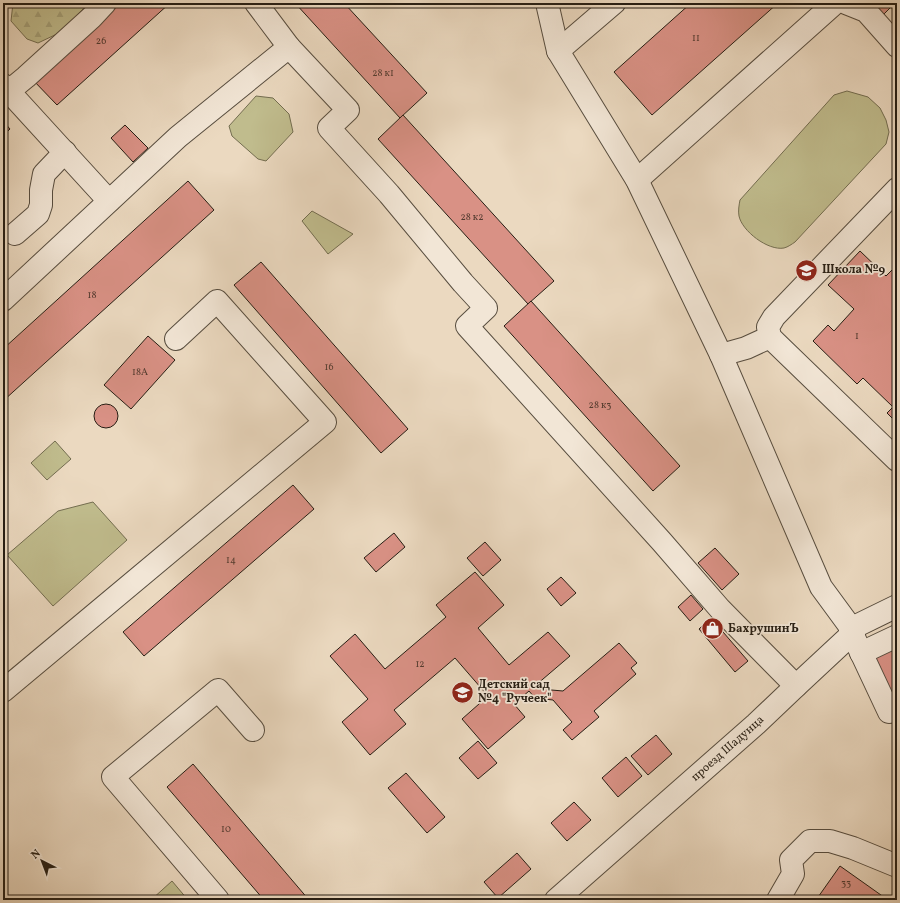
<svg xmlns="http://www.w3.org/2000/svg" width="900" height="903" font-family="Vollkorn,serif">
  <defs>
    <pattern id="forest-firs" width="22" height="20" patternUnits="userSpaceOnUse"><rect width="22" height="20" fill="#c0bc8d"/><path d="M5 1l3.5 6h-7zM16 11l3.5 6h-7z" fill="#a5a179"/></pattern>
  </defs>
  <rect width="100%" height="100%" fill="#ebd9c0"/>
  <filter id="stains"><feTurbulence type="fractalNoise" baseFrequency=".005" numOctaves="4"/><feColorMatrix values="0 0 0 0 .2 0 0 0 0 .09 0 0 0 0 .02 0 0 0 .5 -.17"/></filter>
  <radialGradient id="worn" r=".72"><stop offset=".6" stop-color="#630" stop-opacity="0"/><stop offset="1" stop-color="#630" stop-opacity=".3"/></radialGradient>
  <polygon fill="url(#forest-firs)" stroke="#736d50" points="13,3 87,3 83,9 59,33 38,43 27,39 11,21"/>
  <g fill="#c0bc8d" stroke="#736d50">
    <path d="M 847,91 L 868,97 L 880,108 L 886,120 L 889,132 L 886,144 L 795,242 C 792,244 788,247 784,248 C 768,251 742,231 739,216 C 738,211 739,205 740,200 L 834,95 Z"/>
    <polygon points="256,96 273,98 289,114 293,132 266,161 258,159 232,136 229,126"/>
    <polygon points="312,211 353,234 328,254 302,221"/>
    <polygon points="55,441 71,459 47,480 31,463"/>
    <polygon points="93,502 127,540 53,606 7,555 58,511"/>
    <polygon points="172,881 188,900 151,900"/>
  </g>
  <g fill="#d99185" stroke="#261e14">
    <polygon points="116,3 170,3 57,105 32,79"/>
    <polygon points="295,3 344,3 427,93 400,118"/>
    <polygon points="691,3 778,3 652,115 614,72"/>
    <polygon points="870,3 895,3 883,15"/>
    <polygon points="403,115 554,281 528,304 378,139"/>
    <polygon points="3,121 10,129 3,136"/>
    <polygon points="125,125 148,148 133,162 111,138"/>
    <polygon points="188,181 214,210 3,401 3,349"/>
    <polygon points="860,251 886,276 897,265 897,423 887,413 893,407 863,378 857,384 813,341 828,325 834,331 854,309 828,285"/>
    <polygon points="261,262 408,429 381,453 234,285"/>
    <polygon points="531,301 680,466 653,491 504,326"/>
    <polygon points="148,336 175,360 131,409 104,385"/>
    <circle cx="106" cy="416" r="12"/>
    <polygon points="293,485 314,509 144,656 123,632"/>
    <polygon points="394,533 405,547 376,572 364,558"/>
    <polygon points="485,542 501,560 483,576 467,558"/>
    <polygon points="715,548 739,574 722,590 698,563"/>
    <polygon points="475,572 504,605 478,628 509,665 548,632 570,656 536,685 540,689 563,691 619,643 637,663 631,668 636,674 594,711 599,717 572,740 563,730 572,722 553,700 535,698 529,691 514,704 525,717 488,749 462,719 488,696 455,658 394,710 406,724 370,755 342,722 368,699 330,656 355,634 385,669 446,617 436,605"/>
    <polygon points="561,577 576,593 561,606 547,589"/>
    <polygon points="691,595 703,609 690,621 678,607"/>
    <polygon points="711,618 748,661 735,672 699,629"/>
    <polygon points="897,644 897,692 890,695 871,656"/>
    <polygon points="656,735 672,754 648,775 631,756"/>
    <polygon points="478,741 497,763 478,779 459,758"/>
    <polygon points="626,757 642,776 618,797 602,778"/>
    <polygon points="193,764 309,900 264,900 167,787"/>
    <polygon points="406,773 445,817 427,833 388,788"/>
    <polygon points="574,802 591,820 567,841 551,823"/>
    <polygon points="517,853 531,869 498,898 484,882"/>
    <polygon points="840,866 888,900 816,900"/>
  </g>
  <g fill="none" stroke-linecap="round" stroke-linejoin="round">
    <defs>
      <g id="minor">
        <polyline points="256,3 289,47 348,110 329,128 389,194 463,283 486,308 467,326 662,542 720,609 796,686"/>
        <polyline points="547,3 558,51"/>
        <polyline points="614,3 558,51 637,180 721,355 821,587 854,632"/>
        <polyline points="846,3 866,11 897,46"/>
        <polyline points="3,85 109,201"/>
        <polyline points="9,91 26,77 92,17 105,3"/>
        <polyline points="637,180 835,3"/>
        <polyline points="897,189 774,317 768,327 770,337 776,343 897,460"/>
        <polyline points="15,234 38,214 41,205 41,190 44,174 65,152"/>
        <polyline points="3,300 178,137 289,47"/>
        <polyline points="721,355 746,348 770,337"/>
        <polyline points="850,629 889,712 897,708"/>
        <polyline points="854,632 850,629 897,606"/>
        <polyline points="861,653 897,636"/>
        <polyline points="3,691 325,422 217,301 176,339"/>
        <polyline points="218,900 113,777 218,690 253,730"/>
        <path id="s1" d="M 556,900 L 756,724 L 796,686 L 854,632"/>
        <polyline points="778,900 793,874 791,860 810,841 830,841 853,848 897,866"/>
      </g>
    </defs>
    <use href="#minor" stroke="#574d3f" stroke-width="24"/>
    <use href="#minor" stroke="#f2e6d6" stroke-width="22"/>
  </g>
  <defs>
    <symbol id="school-disc" viewBox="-11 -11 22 22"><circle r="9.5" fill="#8f2418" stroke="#f2e6d6"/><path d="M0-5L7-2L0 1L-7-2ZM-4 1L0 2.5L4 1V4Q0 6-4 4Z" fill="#fff"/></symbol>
    <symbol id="shop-disc" viewBox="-11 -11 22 22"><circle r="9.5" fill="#8f2418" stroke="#f2e6d6"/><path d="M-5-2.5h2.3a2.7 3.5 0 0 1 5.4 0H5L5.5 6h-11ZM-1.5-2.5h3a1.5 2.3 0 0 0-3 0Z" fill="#fff"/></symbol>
  </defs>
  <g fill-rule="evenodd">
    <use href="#school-disc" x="794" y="258" width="25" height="25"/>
    <use href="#shop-disc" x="700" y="616" width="25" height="25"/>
    <use href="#school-disc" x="450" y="680" width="25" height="25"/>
  </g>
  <g text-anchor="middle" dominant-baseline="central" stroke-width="3.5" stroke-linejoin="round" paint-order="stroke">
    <g font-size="10" fill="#533b30">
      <text x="696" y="38">11</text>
      <text x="101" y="41">26</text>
      <text x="383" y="73">28 к1</text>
      <text x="472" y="217">28 к2</text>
      <text x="92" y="295">18</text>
      <text x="857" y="336">1</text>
      <text x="329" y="367">16</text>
      <text x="140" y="372">18А</text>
      <text x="600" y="405">28 к3</text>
      <text x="231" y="560">14</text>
      <text x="420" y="664">12</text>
      <text x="226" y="829">10</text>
      <text x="846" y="883">33</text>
    </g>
    <g font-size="12" font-weight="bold" fill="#261e14" stroke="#f2e6d6" text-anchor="start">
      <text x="822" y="270">Школа №9</text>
      <text x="728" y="629">БахрушинЪ</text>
      <text x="478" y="685">Детский сад<tspan x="478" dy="14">№4 "Ручеек"</tspan></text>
    </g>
    <g font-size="12" fill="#261e14" stroke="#f2e6d6">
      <text stroke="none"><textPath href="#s1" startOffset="229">проезд Шадунца</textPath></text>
    </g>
  </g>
  <rect width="900" height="903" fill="none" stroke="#ebd9c0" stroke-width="16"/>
  <rect x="4" y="4" width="892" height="895" fill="none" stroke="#261e14" stroke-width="2"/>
  <rect x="8" y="8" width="884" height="887" fill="none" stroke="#261e14"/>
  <g transform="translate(42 861) rotate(318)" stroke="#f2e6d6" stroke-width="3" paint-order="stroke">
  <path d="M0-3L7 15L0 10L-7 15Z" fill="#261e14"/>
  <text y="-6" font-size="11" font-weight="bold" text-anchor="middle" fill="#261e14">N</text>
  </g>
  <rect width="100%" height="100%" filter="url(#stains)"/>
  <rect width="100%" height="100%" fill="url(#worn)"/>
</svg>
